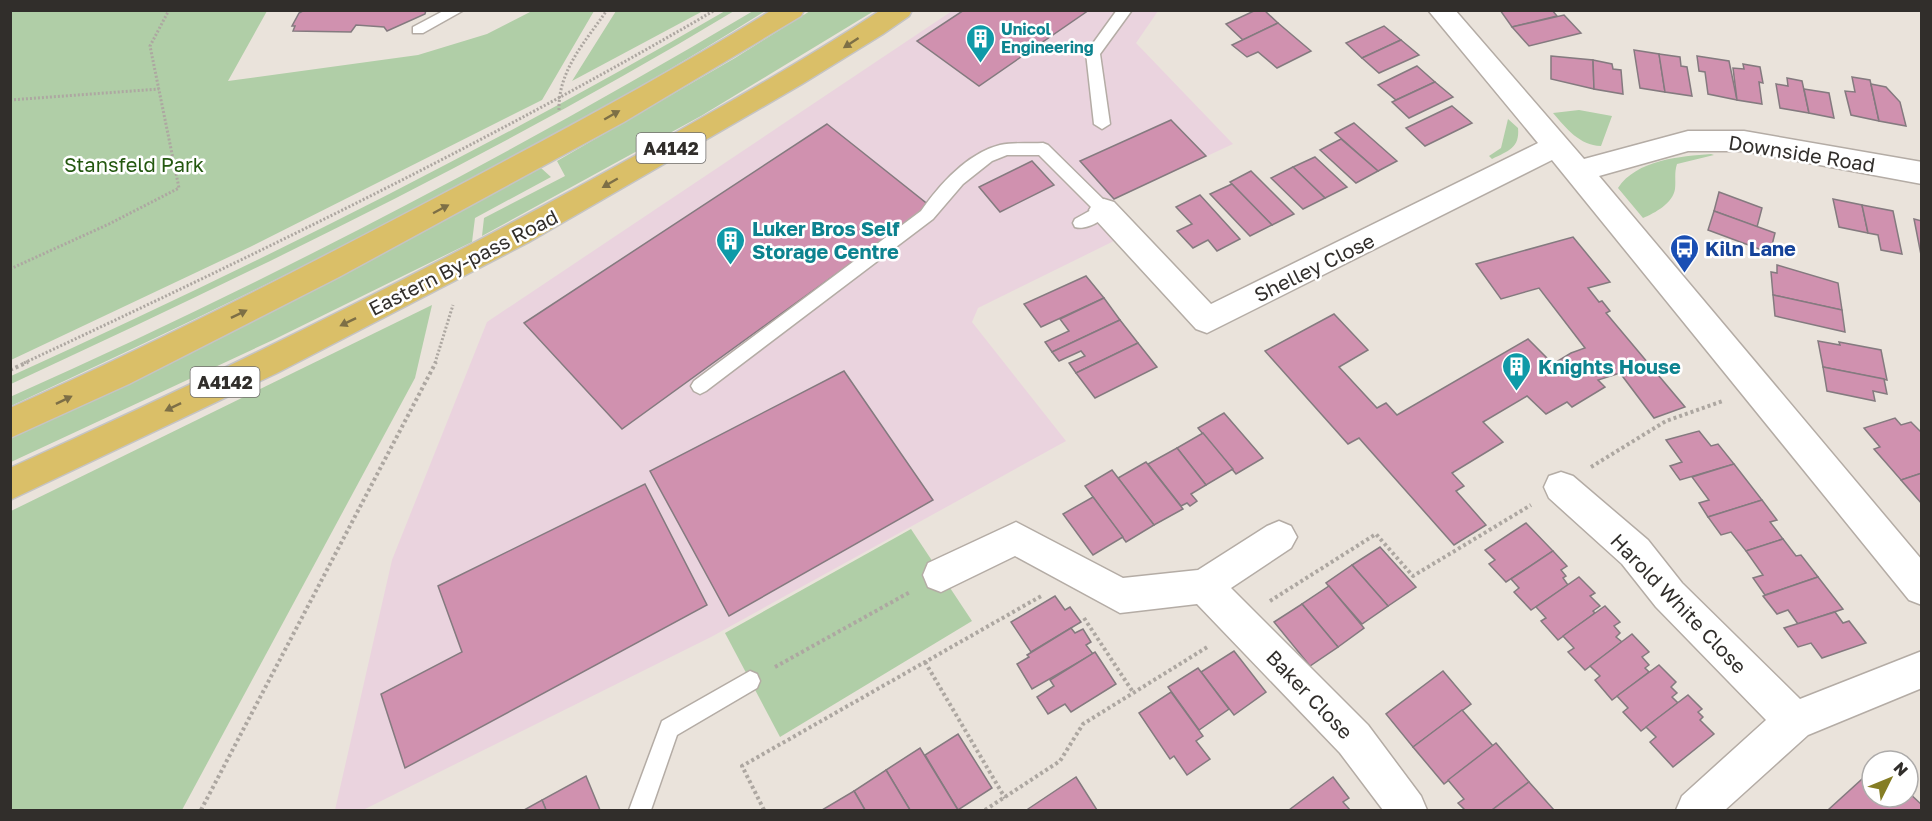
<svg xmlns="http://www.w3.org/2000/svg" width="1932" height="821" font-family="'Golos Text',sans-serif">
  <rect width="100%" height="100%" fill="#eae3db"/>
  <polygon fill="#ead3de" points="952,11 1158,11 1136,43 1233,144 1114,199 1120,238 978,308 972,322 1066,441 711,637 363,810 335,810 392,560 487,322"/>
  <g fill="#b0cea7">
    <polygon points="10,11 267,11 228,81 418,55 487,34 532,11 594,11 542,100 250,247 11,360"/>
    <polygon points="616,11 616,10 703,11 572,81"/>
    <path d="M 725,11 L 734,11 C 502,151 257,270 11,384 L 11,376 C 255,265 493,146 725,11 Z"/>
    <path d="M 753,11 L 765,11 C 525,162 267,286 11,406 L 10,397 C 266,283 514,153 753,11 Z"/>
    <polygon points="810,11 874,11 701,116 482,236 484,218 565,176 557,161 735,58"/>
    <path d="M 1579,110 L 1612,116 L 1601,146 C 1579,145 1567,129 1553,113 Z"/>
    <path d="M 1508,119 L 1518,128 C 1520,148 1508,151 1492,159 L 1489,156 L 1501,148 Z"/>
    <path d="M 1711,154 L 1714,155 L 1677,164 C 1674,173 1676,180 1675,189 C 1673,203 1655,213 1643,218 L 1618,188 C 1636,160 1681,156 1711,154 Z"/>
    <polygon points="541,168 551,177 475,218 472,242 273,340 11,462 10,439 293,301"/>
    <polygon points="432,305 415,378 182,810 11,810 11,511"/>
    <polygon points="911,529 972,621 780,737 725,633"/>
  </g>
  <g fill="#d091af" stroke="#847a7f" stroke-width="1.5">
    <polygon points="426,10 425,14 387,31 384,27 356,25 351,32 293,31 295,26 292,26 299,13 303,11 295,10"/>
    <polygon points="964,10 1089,10 979,86 917,41"/>
    <polygon points="1256,10 1264,10 1278,23 1243,40 1226,24"/>
    <polygon points="1500,10 1552,10 1557,16 1512,27"/>
    <polygon points="1564,15 1581,33 1529,46 1512,27"/>
    <polygon points="1278,23 1311,51 1277,68 1258,52 1247,57 1232,45"/>
    <polygon points="1384,26 1401,40 1362,58 1346,43"/>
    <polygon points="1401,40 1419,55 1379,73 1362,58"/>
    <polygon points="1634,50 1659,54 1665,92 1640,88"/>
    <polygon points="1659,54 1680,57 1681,66 1687,67 1692,96 1665,92"/>
    <polygon points="1551,56 1593,60 1594,89 1551,79"/>
    <polygon points="1697,56 1729,61 1737,100 1708,94 1705,72 1699,71"/>
    <polygon points="1593,60 1612,64 1613,69 1621,70 1623,94 1594,89"/>
    <polygon points="1743,64 1760,67 1763,83 1759,82 1762,104 1737,100 1733,68 1744,69"/>
    <polygon points="1417,66 1435,82 1396,100 1378,85"/>
    <polygon points="1852,77 1870,80 1879,121 1851,115 1845,91 1855,92"/>
    <polygon points="1787,78 1802,81 1809,113 1780,108 1776,84 1788,86"/>
    <polygon points="1435,82 1453,97 1409,118 1392,102"/>
    <polygon points="1871,84 1886,87 1900,102 1906,126 1879,121"/>
    <polygon points="1804,89 1829,93 1834,118 1809,113"/>
    <polygon points="1452,106 1472,123 1425,146 1406,128"/>
    <polygon points="1171,120 1206,156 1114,199 1080,161"/>
    <polygon points="1354,123 1397,161 1378,171 1335,133"/>
    <polygon points="827,124 930,206 622,429 524,323"/>
    <polygon points="1341,139 1378,171 1356,183 1320,150"/>
    <polygon points="1315,157 1347,187 1325,198 1293,167"/>
    <polygon points="1032,161 1054,185 1000,212 979,187"/>
    <polygon points="1293,167 1325,198 1303,209 1271,178"/>
    <polygon points="1251,171 1294,214 1272,225 1230,182"/>
    <polygon points="1232,184 1272,225 1250,236 1210,194"/>
    <polygon points="1719,192 1762,208 1757,227 1714,211"/>
    <polygon points="1200,195 1240,239 1217,251 1208,240 1193,248 1177,231 1192,224 1176,207"/>
    <polygon points="1833,199 1862,205 1868,233 1839,227"/>
    <polygon points="1862,205 1893,211 1902,254 1881,250 1878,235 1868,233"/>
    <polygon points="1714,211 1775,233 1770,253 1708,230"/>
    <polygon points="1914,219 1922,221 1922,260"/>
    <polygon points="1573,237 1610,282 1588,288 1599,302 1602,301 1610,311 1606,313 1685,407 1654,418 1620,373 1598,380 1605,387 1572,407 1567,402 1546,414 1527,396 1483,422 1503,442 1452,473 1464,486 1456,491 1486,525 1454,545 1359,438 1348,444 1265,351 1334,314 1368,350 1339,367 1377,408 1386,403 1397,415 1528,339 1553,364 1571,353 1585,348 1539,288 1501,299 1476,264"/>
    <polygon points="1777,265 1838,283 1842,310 1773,295 1771,272 1777,273"/>
    <polygon points="1086,276 1104,298 1041,327 1024,304"/>
    <polygon points="1773,295 1842,310 1845,332 1775,316"/>
    <polygon points="1104,298 1120,320 1052,352 1045,342 1069,331 1060,319"/>
    <polygon points="1120,320 1138,343 1076,373 1069,363 1085,356 1081,351 1059,361 1052,352"/>
    <polygon points="1818,341 1840,345 1839,342 1881,350 1887,380 1823,367"/>
    <polygon points="1138,343 1157,367 1095,398 1076,373"/>
    <polygon points="1823,367 1884,379 1887,394 1873,391 1875,401 1827,391"/>
    <polygon points="844,371 933,500 729,616 650,471"/>
    <polygon points="1224,413 1263,458 1236,474 1198,428"/>
    <polygon points="1895,418 1901,425 1911,422 1922,433 1922,473 1901,480 1874,449 1880,447 1864,428"/>
    <polygon points="1699,431 1711,446 1718,444 1734,464 1680,480 1670,466 1682,462 1666,440"/>
    <polygon points="1203,433 1233,469 1206,485 1177,448"/>
    <polygon points="1177,448 1206,485 1191,494 1197,501 1190,506 1187,503 1181,506 1148,464"/>
    <polygon points="1146,462 1183,509 1154,525 1118,478"/>
    <polygon points="1734,464 1762,500 1708,517 1699,503 1709,500 1692,477"/>
    <polygon points="1112,470 1154,525 1126,542 1085,486"/>
    <polygon points="1922,473 1922,504 1901,480"/>
    <polygon points="645,484 707,605 405,768 381,694 462,652 438,586"/>
    <polygon points="1093,497 1123,537 1093,555 1063,514"/>
    <polygon points="1762,500 1777,520 1770,522 1783,539 1746,551 1731,532 1721,535 1708,517"/>
    <polygon points="1526,523 1553,551 1506,582 1489,564 1495,560 1485,550"/>
    <polygon points="1783,539 1796,556 1801,555 1818,577 1765,595 1753,578 1763,575 1746,551"/>
    <polygon points="1380,547 1416,587 1388,606 1352,565"/>
    <polygon points="1553,551 1567,566 1561,570 1566,576 1563,578 1568,585 1531,610 1514,592 1519,588 1511,579"/>
    <polygon points="1352,565 1388,606 1362,624 1326,583"/>
    <polygon points="1579,577 1595,593 1590,596 1600,606 1593,611 1595,613 1558,640 1541,621 1546,618 1536,607"/>
    <polygon points="1818,577 1843,609 1798,624 1788,610 1777,614 1763,596"/>
    <polygon points="1329,586 1364,628 1338,647 1302,604"/>
    <polygon points="1055,596 1065,610 1070,607 1081,622 1031,652 1011,622"/>
    <polygon points="1302,604 1338,647 1310,666 1274,622"/>
    <polygon points="1605,606 1620,622 1614,626 1620,633 1616,637 1622,642 1585,670 1568,652 1574,648 1563,636"/>
    <polygon points="1835,612 1843,623 1849,621 1866,643 1822,658 1811,643 1798,647 1784,628"/>
    <polygon points="1071,628 1075,633 1083,629 1091,642 1086,645 1093,654 1032,689 1017,664 1029,657 1027,655"/>
    <polygon points="1632,634 1649,652 1642,657 1649,665 1645,668 1649,672 1612,700 1595,680 1600,676 1590,666"/>
    <polygon points="1234,651 1266,692 1234,715 1201,672"/>
    <polygon points="1095,652 1116,684 1071,712 1065,704 1048,714 1037,697 1054,686 1050,680"/>
    <polygon points="1659,665 1676,682 1671,687 1677,693 1672,697 1678,703 1641,731 1623,712 1628,708 1617,696"/>
    <polygon points="1198,668 1229,709 1199,730 1168,687"/>
    <polygon points="1443,671 1471,704 1413,747 1386,714"/>
    <polygon points="1171,692 1203,736 1196,741 1210,759 1187,775 1174,756 1170,759 1139,713"/>
    <polygon points="1688,695 1702,709 1698,712 1703,717 1700,720 1714,734 1673,767 1650,742 1656,737 1646,727"/>
    <polygon points="1462,710 1493,746 1444,784 1413,747"/>
    <polygon points="958,734 992,788 958,810 925,755"/>
    <polygon points="1496,743 1529,782 1492,810 1465,810 1458,803 1464,799 1448,780"/>
    <polygon points="920,748 958,810 910,810 886,770"/>
    <polygon points="886,770 910,810 865,810 854,791"/>
    <polygon points="1872,770 1872,797 1908,797 1908,792 1922,805 1922,810 1828,810"/>
    <polygon points="586,776 600,810 546,810 542,800"/>
    <polygon points="1076,777 1097,810 1029,810 1028,809"/>
    <polygon points="1333,777 1349,798 1343,802 1350,810 1289,810"/>
    <polygon points="1529,782 1554,810 1492,810"/>
    <polygon points="854,791 865,810 822,810"/>
    <polygon points="542,800 546,810 524,810"/>
  </g>
  <g fill="none" stroke-linecap="round" stroke-linejoin="round">
    <defs>
      <g id="service">
        <polygon points="445,10 464,10 423,33 413,33 413,27"/>
        <polygon points="1117,10 1132,10 1100,54 1110,124 1102,129 1094,124 1086,53"/>
        <path d="M 1043,143 L 1048,145 L 1110,206 L 1112,210 C 1106,219 1086,231 1075,227 L 1073,223 L 1075,219 L 1093,209 L 1039,155 L 1007,155 L 992,161 L 963,184 L 933,219 L 706,391 L 700,394 L 694,391 L 691,386 L 694,381 L 921,211 C 940,184 968,153 1000,145 C 1014,142 1029,144 1043,143 Z"/>
        <polygon points="750,671 757,674 760,681 757,688 677,735 651,810 629,810 662,721"/>
      </g>
      <g id="minor">
        <polygon points="1428,10 1455,10 1584,159 1688,131 1744,131 1922,162 1922,184 1744,151 1688,151 1599,176 1922,560 1922,605 1909,600 1552,160 1207,333 1196,329 1094,218 1089,210 1094,202 1104,199 1114,202 1211,304 1538,143"/>
        <polygon points="1561,472 1573,476 1648,540 1682,583 1800,699 1922,651 1922,688 1808,735 1725,810 1676,810 1682,796 1766,720 1656,607 1622,564 1549,498 1544,487 1549,476"/>
        <polygon points="1279,521 1291,526 1297,537 1291,548 1231,588 1368,725 1421,796 1427,810 1383,810 1340,753 1197,604 1120,613 1015,556 941,592 928,587 923,575 928,563 1016,522 1123,578 1198,570 1267,526"/>
      </g>
      <g id="trunk">
        <path d="M 772,10 L 804,10 L 801,16 L 624,122 L 339,277 L 129,384 L 10,438 L 10,408 C 150,346 285,277 420,206 C 539,143 658,80 772,10 Z"/>
        <path d="M 881,10 L 912,10 L 909,16 L 883,34 L 802,84 L 529,242 L 277,373 L 10,500 L 10,468 C 227,370 440,265 647,149 C 726,104 805,60 881,10 Z"/>
      </g>
    </defs>
    <use href="#service" stroke="#b4aca5" stroke-width="3"/>
    <use href="#minor" stroke="#b4aca5" stroke-width="3"/>
    <use href="#trunk" stroke="#c5c4c4" stroke-width="3"/>
    <g stroke="#ada7a1" stroke-width="3" stroke-dasharray="2 2" stroke-linecap="butt">
      <polyline points="10,100 159,89"/>
      <path d="M 559,110 C 558,70 586,41 607,10"/>
      <polyline points="10,269 109,224 179,188 150,46 169,10"/>
      <path d="M 24,363 C 259,253 491,141 715,10"/>
      <polyline points="435,363 453,305"/>
    </g>
    <g stroke="#ada7a1" stroke-width="4" stroke-dasharray="3 3" stroke-linecap="butt">
      <polyline points="10,370 28,362"/>
      <polyline points="1591,467 1666,421 1723,401"/>
      <polyline points="1270,601 1376,534 1413,576 1531,505"/>
      <polyline points="1084,618 1133,692"/>
      <polyline points="925,662 1005,798"/>
      <polyline points="775,667 910,592"/>
      <polyline points="201,810 436,362"/>
      <polyline points="764,810 742,766 1043,595"/>
      <polyline points="985,810 1060,761 1083,724 1209,646"/>
    </g>
    <use href="#service" fill="#fff" fill-rule="evenodd"/>
    <use href="#minor" fill="#fff" fill-rule="evenodd"/>
    <use href="#trunk" fill="#dabf68" fill-rule="evenodd"/>
  </g>
  <defs><path id="oneway-solid" d="M-6-.8H1V-3.2L6.5 0L1 3.2V.8H-6Z" transform="scale(1.5)"/></defs>
  <g fill="#7d6f46">
    <use href="#oneway-solid" transform="translate(851 43) rotate(147)"/>
    <use href="#oneway-solid" transform="translate(612 115) rotate(-30)"/>
    <use href="#oneway-solid" transform="translate(610 183) rotate(150)"/>
    <use href="#oneway-solid" transform="translate(441 209) rotate(-28)"/>
    <use href="#oneway-solid" transform="translate(239 314) rotate(-26)"/>
    <use href="#oneway-solid" transform="translate(348 322) rotate(154)"/>
    <use href="#oneway-solid" transform="translate(64 400) rotate(-26)"/>
    <use href="#oneway-solid" transform="translate(173 407) rotate(154)"/>
  </g>
  <defs>
    <symbol id="building-pin" viewBox="-11 -11 22 30"><path d="M0 17L-7.5 6A9.5 9.5 0 1 1 7.5 6Z" fill="#0f9aa8" stroke="#fff"/><path d="M-4-6H4V6H1V3H-1V6H-4ZM-2.5-4.3h1.7v1.8h-1.7ZM.8-4.3h1.7v1.8H.8ZM-2.5-1h1.7V.8h-1.7ZM.8-1h1.7V.8H.8Z" fill="#fff"/></symbol>
    <symbol id="bus-pin" viewBox="-11 -11 22 30"><path d="M0 17L-7.5 6A9.5 9.5 0 1 1 7.5 6Z" fill="#1a4fb4" stroke="#fff"/><path d="M-5-6H5V4H4V6H2V4H-2V6H-4V4H-5ZM-3.5-4V0h7V-4ZM-3.5 1.2v1.5H-2V1.2ZM2 1.2v1.5H3.5V1.2Z" fill="#fff"/></symbol>
  </defs>
  <g fill-rule="evenodd">
    <use href="#building-pin" x="964" y="22" width="33" height="45"/>
    <use href="#building-pin" x="714" y="224" width="33" height="45"/>
    <use href="#bus-pin" x="1668" y="232" width="33" height="45"/>
    <use href="#building-pin" x="1500" y="350" width="33" height="45"/>
  </g>
  <g text-anchor="middle" dominant-baseline="central" stroke-width="5" stroke-linejoin="round" paint-order="stroke">
    <g font-size="16" font-weight="bold" fill="#0d838f" stroke="#fff" text-anchor="start">
      <text x="1001" y="29">Unicol<tspan x="1001" dy="18">Engineering</tspan></text>
    </g>
    <g fill="#fff" stroke="#6f6d6b" stroke-width="1.5">
      <rect x="636.5" y="133" width="69" height="30" rx="4.5"/>
      <rect x="190.5" y="367" width="69" height="30" rx="4.5"/>
    </g>
    <g font-size="18" font-weight="bold" fill="#312e2b">
      <text x="671" y="148">A4142</text>
      <text x="225" y="382">A4142</text>
    </g>
    <g font-size="20" fill="#312e2b" stroke="#fff">
      <text transform="translate(1802 153) rotate(9)">Downside Road</text>
      <text transform="translate(463 262) rotate(-27)">Eastern By-pass Road</text>
      <text transform="translate(1314 267) rotate(-26)">Shelley Close</text>
      <text transform="translate(1679 603) rotate(46)">Harold White Close</text>
      <text transform="translate(1310 694) rotate(46)">Baker Close</text>
    </g>
    <g font-size="20" fill="#245810" stroke="#fff">
      <text x="134" y="164">Stansfeld Park</text>
    </g>
    <g font-size="20" font-weight="bold" fill="#0d838f" stroke="#fff" text-anchor="start">
      <text x="752" y="228">Luker Bros Self<tspan x="752" dy="23">Storage Centre</tspan></text>
      <text x="1538" y="366">Knights House</text>
    </g>
    <g font-size="20" font-weight="bold" fill="#164399" stroke="#fff" text-anchor="start">
      <text x="1705" y="248">Kiln Lane</text>
    </g>
  </g>
  <rect width="1932" height="821" fill="none" stroke="#312e2b" stroke-width="24"/>
  <g transform="translate(1890 779) rotate(47)"><circle r="28" fill="#ffffff" stroke="#adabaa" stroke-width="1.5"/>
  <path d="M0-4.5L10 22L0 15L-10 22Z" fill="#857d24"/>
  <text y="-9" font-size="16" font-weight="bold" text-anchor="middle" fill="#312e2b">N</text>
  </g>
</svg>
